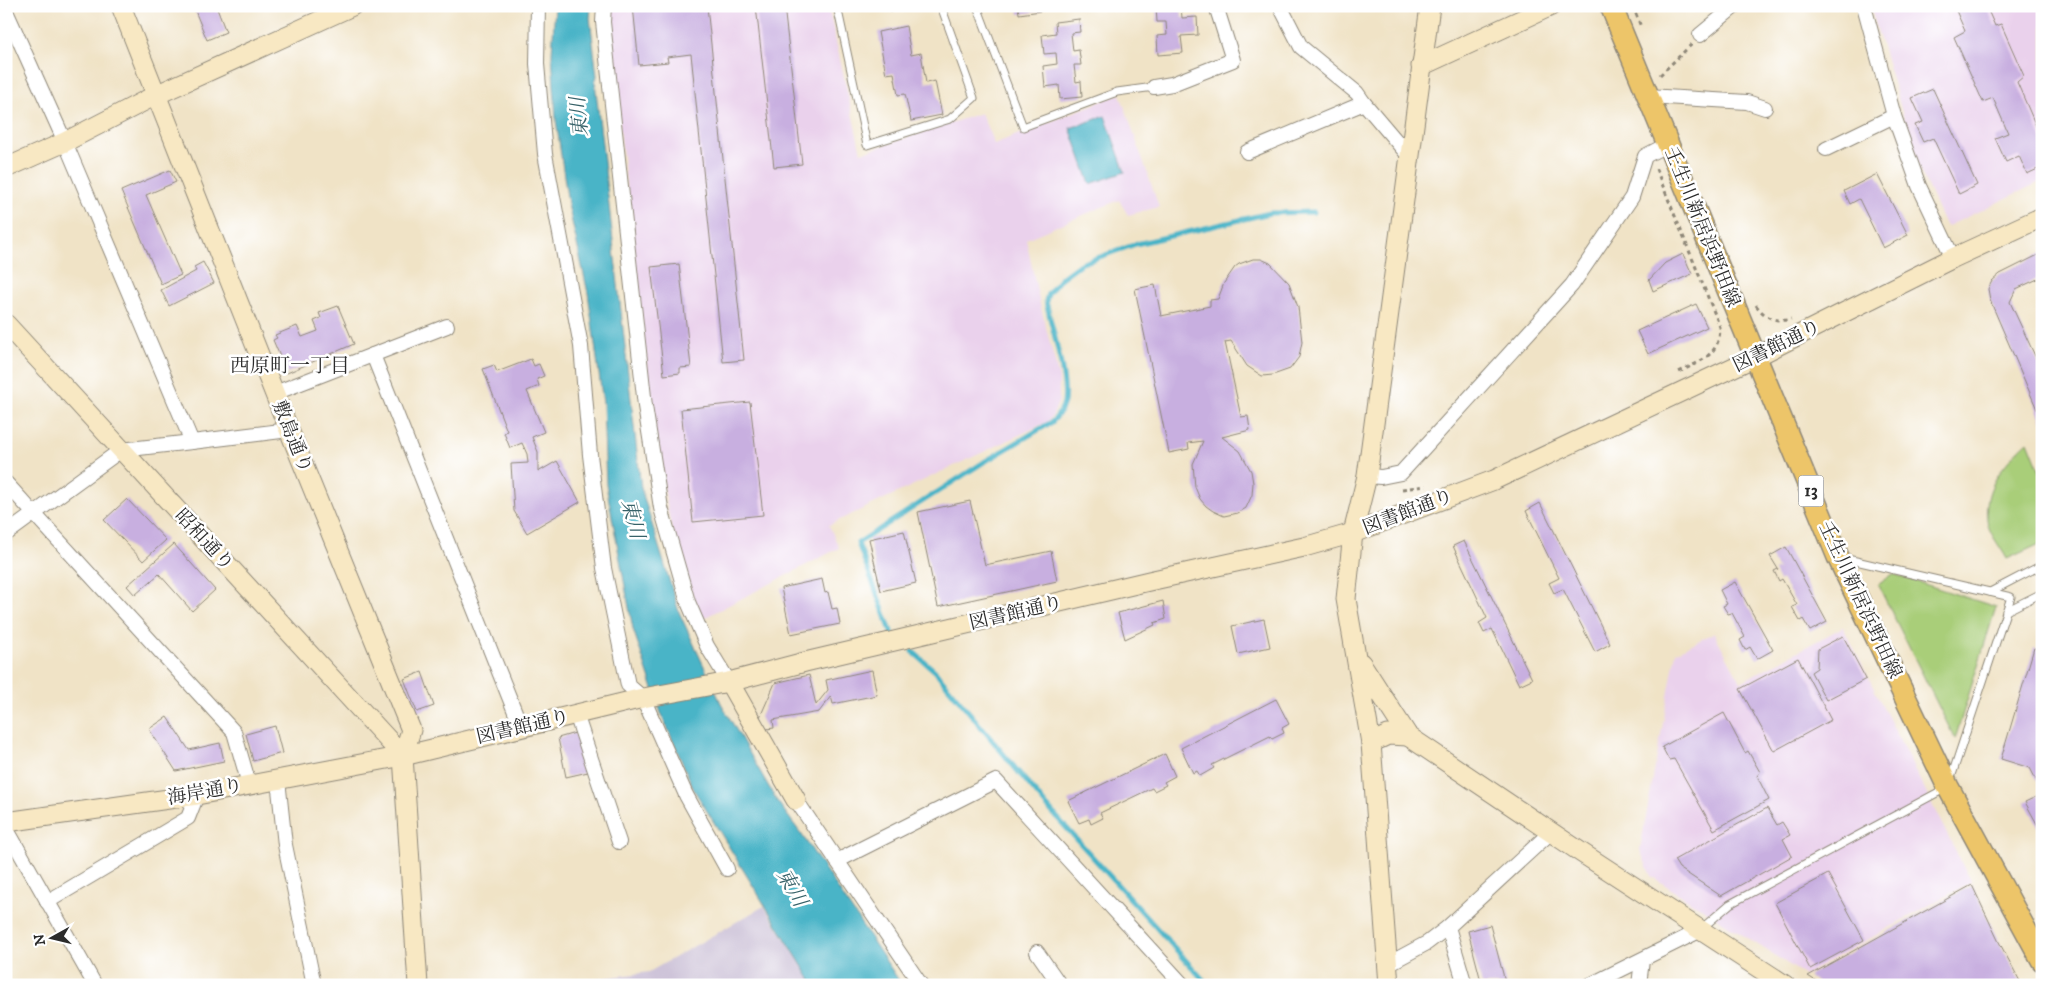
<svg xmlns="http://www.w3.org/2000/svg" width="2048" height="991" font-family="'IM FELL DW Pica','Noto Serif JP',serif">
  <rect width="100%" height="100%" fill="#fff"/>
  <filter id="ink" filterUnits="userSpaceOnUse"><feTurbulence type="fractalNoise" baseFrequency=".02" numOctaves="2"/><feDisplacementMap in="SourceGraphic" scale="10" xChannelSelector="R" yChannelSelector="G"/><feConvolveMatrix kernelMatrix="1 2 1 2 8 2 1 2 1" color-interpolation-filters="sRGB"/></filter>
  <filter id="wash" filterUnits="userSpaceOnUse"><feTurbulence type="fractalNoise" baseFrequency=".0096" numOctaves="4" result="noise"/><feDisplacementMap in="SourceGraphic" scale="20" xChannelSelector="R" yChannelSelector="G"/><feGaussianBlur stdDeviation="1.12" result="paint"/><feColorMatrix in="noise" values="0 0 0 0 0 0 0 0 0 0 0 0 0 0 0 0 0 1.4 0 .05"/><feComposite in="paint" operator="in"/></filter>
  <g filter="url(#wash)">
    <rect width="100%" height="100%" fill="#f0e3c6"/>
    <g fill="#ead1ec">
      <polygon points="609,6 828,6 861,153 981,113 994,144 1120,94 1159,207 1128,215 1119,200 1026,239 1039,300 1059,378 1059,400 1053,415 1047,422 829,525 839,548 702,619 685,576 671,527 653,425 608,22"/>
      <polygon points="1870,6 2042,6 2042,181 1946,227 1919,168"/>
      <polygon points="1843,627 1971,882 1805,975 1651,876 1640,850 1676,652 1714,633 1741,682"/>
    </g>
    <polygon fill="#cabfd6" points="764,906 814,985 576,985 590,980 649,972"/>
    <g fill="#a9ce79" stroke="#6a7c52">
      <path d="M 2028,441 L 2042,476 L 2042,543 L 2007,559 C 2002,549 1991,536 1988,525 C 1980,490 2005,462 2028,441 Z"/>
      <polygon points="1893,574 1996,607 1955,739 1878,585"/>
    </g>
    <g fill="#4ab4c7" stroke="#3a7079">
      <polygon points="555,6 591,6 590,18 597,76 595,82 641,488 679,612 721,703 777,801 802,835 902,985 814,985 694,790 661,713 633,629 606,485 603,403 588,293 568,204 556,120 552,53"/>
      <polygon points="1105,116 1125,172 1090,184 1070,128"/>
    </g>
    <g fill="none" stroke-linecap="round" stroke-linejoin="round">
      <g stroke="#4ab4c7" stroke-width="5">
        <path d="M 892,634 L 858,543 L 984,462 L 1052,422 C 1058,416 1062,410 1064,402 C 1068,379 1051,325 1046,301 L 1048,294 L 1061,278 L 1080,264 L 1136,244 L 1270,213 L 1314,212"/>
        <polyline points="912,651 935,671 1044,803 1208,985"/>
      </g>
    </g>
    <g id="blocks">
      <g fill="#c8afe0">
        <polygon points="193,6 216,6 226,32 207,40"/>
        <polygon points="633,6 707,6 744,360 723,362 691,54 667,57 668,62 639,65"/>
        <polygon points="756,6 784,6 802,164 774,167"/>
        <polygon points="889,6 913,6 913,7 890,11"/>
        <polygon points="1018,6 1041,6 1041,11 1019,14"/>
        <polygon points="1156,6 1181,6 1182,18 1197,17 1198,35 1181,36 1183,53 1158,55 1157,36 1167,35 1166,22 1157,22"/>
        <polygon points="1954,6 1986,6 1995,26 2001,24 2024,76 2017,82 2042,140 2042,167 2027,174 2019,156 2006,162 1995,138 2008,133 1993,98 1983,102 1954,37 1965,31"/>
        <polygon points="1079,19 1080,32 1071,33 1073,51 1079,50 1081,65 1074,65 1076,82 1081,81 1082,97 1060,99 1059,85 1045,87 1043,66 1057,64 1056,53 1044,54 1042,35 1056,33 1055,22"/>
        <polygon points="906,26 911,55 921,53 926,83 935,81 942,115 911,121 905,94 898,95 894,73 886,74 878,32"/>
        <polygon points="1933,89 1977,185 1959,194 1933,138 1923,142 1915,125 1923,122 1912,98"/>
        <polygon points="170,170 176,182 146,195 181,275 161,284 121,191"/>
        <polygon points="1877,174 1908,235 1883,248 1859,199 1850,204 1844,191"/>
        <polygon points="2042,253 2042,277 2016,289 2010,302 2042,371 2042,421 1990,300 1988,289 1992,281 2000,274"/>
        <polygon points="1683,254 1692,274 1653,291 1649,280 1665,263"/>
        <polygon points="1253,259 1261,259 1270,263 1289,283 1298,307 1302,342 1299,357 1290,369 1273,375 1262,376 1247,366 1231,341 1225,342 1241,417 1248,416 1250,430 1222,437 1240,451 1251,471 1253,483 1252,495 1246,508 1238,513 1224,516 1213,511 1206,506 1200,499 1195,487 1193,464 1203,441 1188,443 1189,449 1169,453 1135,289 1155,285 1161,316 1210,306 1210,300 1218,299 1224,283 1235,267 1239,264"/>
        <polygon points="203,262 214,283 169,306 161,290 196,271 194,267"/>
        <polygon points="679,264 691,367 680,368 680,373 664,375 651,267"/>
        <polygon points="1696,304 1707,327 1648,354 1637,331"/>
        <polygon points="338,306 354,344 287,373 273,340 277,338 275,335 297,326 302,337 318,331 314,321 321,318 319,313"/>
        <polygon points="531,359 534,366 539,364 544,376 537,379 539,386 527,391 544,432 532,437 538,452 538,472 557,461 580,502 527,533 514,511 511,464 528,463 527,454 522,443 510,448 504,433 507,431 483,369 494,365 497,372"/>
        <polygon points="750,402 763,515 693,522 681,409"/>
        <polygon points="127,499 166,540 143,561 104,520"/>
        <polygon points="970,501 985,565 1051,551 1057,581 938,607 918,512"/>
        <polygon points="1540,503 1610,644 1595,652 1563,589 1554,593 1549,583 1559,578 1526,511"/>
        <polygon points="904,531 916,583 881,591 869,539"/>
        <polygon points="1464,541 1532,679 1519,685 1492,629 1484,633 1479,623 1487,618 1453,546"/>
        <polygon points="174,544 215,590 192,611 159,574 135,595 127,586"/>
        <polygon points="1786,547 1827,622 1810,631 1803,619 1800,621 1792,607 1797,605 1782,579 1779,581 1774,571 1778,569 1770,556"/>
        <polygon points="822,579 825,593 828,592 832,609 837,608 840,624 791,634 781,588"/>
        <polygon points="1735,582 1773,650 1757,659 1750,647 1745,650 1740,640 1745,637 1732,613 1728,614 1723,606 1727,604 1720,590"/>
        <polygon points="1163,601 1166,619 1154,623 1155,625 1125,639 1118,613"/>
        <polygon points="1264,619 1270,647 1238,654 1232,626"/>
        <polygon points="1843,636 1866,679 1826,700 1811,672 1817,668 1818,649"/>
        <polygon points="2034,648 2042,650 2042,791 2030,768 2001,759"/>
        <polygon points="1798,658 1831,720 1774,751 1740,689"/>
        <polygon points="872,670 877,695 833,704 831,696 819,712 773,720 774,728 766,729 760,717 775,683 809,675 816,705 828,690 826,680"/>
        <polygon points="422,672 434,706 417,712 404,679"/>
        <polygon points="1276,699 1289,724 1282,728 1284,733 1272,739 1270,736 1212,765 1214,768 1200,776 1197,771 1193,773 1181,748"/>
        <polygon points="1724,713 1745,753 1748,751 1760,772 1757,776 1769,800 1714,830 1674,759 1669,760 1662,747"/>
        <polygon points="167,717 189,750 220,743 224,761 176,771 149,729"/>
        <polygon points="275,726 282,753 253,761 246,734"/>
        <polygon points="575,733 588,772 566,777 558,738"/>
        <polygon points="1165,754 1175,776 1164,782 1166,785 1154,791 1152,788 1100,813 1103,818 1091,824 1089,819 1079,823 1068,801"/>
        <polygon points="2042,794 2042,833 2025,802"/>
        <polygon points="1767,808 1777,825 1782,822 1790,835 1783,839 1792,856 1721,896 1679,868 1674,860"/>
        <polygon points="1828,874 1864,940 1810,969 1775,903"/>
        <polygon points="1972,885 1998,940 2022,985 1822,985 1808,976"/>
        <polygon points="1490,925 1506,985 1482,985 1468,931"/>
      </g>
    </g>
  </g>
  <g filter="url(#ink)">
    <use href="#blocks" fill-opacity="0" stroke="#8e8778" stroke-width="1"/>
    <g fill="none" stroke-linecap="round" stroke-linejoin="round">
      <defs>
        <g id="lane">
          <polyline points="837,6 867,145 950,119 974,98 941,6"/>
          <polyline points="977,6 1023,127 1117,92 1154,87"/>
          <polyline points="1990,592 2042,565"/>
          <polyline points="2006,611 2042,593"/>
          <polyline points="1701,929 1730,904 1948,787 2011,597 1843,558"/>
        </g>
        <g id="street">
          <polyline points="538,6 537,64 545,154 581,346 590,455 604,568 628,685 643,698 686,795 727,869"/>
          <polyline points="604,6 603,22 645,406 661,508 688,602 707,646 729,682"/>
          <polyline points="1280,6 1301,47 1357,93 1364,103"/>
          <polyline points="1864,6 1894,116 1919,186 1953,258"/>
          <polyline points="6,11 65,142 192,442 289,430"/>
          <polyline points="1700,35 1735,6"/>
          <polyline points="1154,87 1172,84 1233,60 1216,6"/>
          <polyline points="1648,96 1747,102 1765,108"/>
          <polyline points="1826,149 1894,116"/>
          <polyline points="1247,152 1364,103 1409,156"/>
          <polyline points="373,355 521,727"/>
          <polyline points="275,393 447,326"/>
          <polyline points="1367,476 1381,477 1401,473 1572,285 1632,197 1645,156 1668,144"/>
          <polyline points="6,483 234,732 249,784"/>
          <polyline points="6,534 121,450 192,442"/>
          <polyline points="576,714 619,842"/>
          <polyline points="278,780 285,845 314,985"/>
          <polyline points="796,800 921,985"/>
          <polyline points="6,828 95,985"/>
          <polyline points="837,861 996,781 1183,985"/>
          <polyline points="47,902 188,818 197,795"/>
          <polyline points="1037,952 1060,985"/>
          <polyline points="1388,964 1427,943 1448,927"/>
          <polyline points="1465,985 1448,927 1551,832"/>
          <polyline points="1590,985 1701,930"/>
          <polyline points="1639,985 1642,960"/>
        </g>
        <g id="secondary">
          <polyline points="121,6 289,430 411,730 403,756 418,985"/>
          <polyline points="1421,66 1551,6"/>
          <polyline points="6,168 65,142 156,95 352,6"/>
          <polyline points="6,324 403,756"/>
          <polyline points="1361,663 1408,736 1582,853 1785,985"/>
          <polyline points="729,682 796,800"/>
          <polyline points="1371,743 1388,735 1408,736"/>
          <polyline points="6,822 197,795 403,756 643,698 729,682 805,662 1149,581 1304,547 1353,533 1494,480 1755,357 1953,258 2042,217"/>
          <polyline points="1389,985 1371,743 1346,599 1353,533 1367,476 1430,6"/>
        </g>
        <polyline id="primary" points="1611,6 1838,557 1948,787 2042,960"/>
      </defs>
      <use href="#lane" stroke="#8e8778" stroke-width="9"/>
      <use href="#street" stroke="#8e8778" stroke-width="16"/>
      <use href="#secondary" stroke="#8e8778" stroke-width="21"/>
      <use href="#primary" stroke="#8e8778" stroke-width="24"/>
      <g stroke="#8e8778" stroke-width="3" stroke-dasharray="4 4" stroke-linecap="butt">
        <polyline points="1633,6 1641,27"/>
        <polyline points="1660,75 1692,44"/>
        <path d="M 1656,169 L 1720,327 C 1720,356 1700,361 1677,373"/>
        <path d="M 1756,305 C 1764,317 1776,323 1791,319"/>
        <polyline points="1402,489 1426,486"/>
      </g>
      <use href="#lane" stroke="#fff" stroke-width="7"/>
      <use href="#street" stroke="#fff" stroke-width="14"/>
      <use href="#secondary" stroke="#f8e8c3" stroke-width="19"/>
      <use href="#primary" stroke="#edc569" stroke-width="21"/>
    </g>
  </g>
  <g text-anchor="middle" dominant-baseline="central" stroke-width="5" stroke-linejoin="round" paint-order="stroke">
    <rect fill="#fff" stroke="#6b6b6b" stroke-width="1" x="1798.5" y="475.5" width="25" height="31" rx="4"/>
    <g font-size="18" font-weight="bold" fill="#2b2b2b">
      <text x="1811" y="491">13</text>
    </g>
    <g font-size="19" fill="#2b2b2b" stroke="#fff">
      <text transform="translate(1702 227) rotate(68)">壬生川新居浜野田線</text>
      <text transform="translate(1777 346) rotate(-26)">図書館通り</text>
      <text transform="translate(292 437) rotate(68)">敷島通り</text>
      <text transform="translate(1408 512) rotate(-21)">図書館通り</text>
      <text transform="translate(204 540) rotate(47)">昭和通り</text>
      <text transform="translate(1860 600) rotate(65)">壬生川新居浜野田線</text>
      <text transform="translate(1016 613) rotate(-13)">図書館通り</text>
      <text transform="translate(523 727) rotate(-13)">図書館通り</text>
      <text transform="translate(205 792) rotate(-10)">海岸通り</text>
    </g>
    <g font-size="20" font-style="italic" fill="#376269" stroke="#fff">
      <text transform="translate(580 117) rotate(-95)">東川</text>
      <text transform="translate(632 519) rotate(76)">東川</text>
      <text transform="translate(791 888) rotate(60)">東川</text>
    </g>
    <g font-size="20" fill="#2b2b2b" stroke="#fff">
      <text x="290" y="366">西原町一丁目</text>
    </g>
  </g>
  <rect width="2048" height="991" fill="none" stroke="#fff" stroke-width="25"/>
  <g transform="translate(52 938) rotate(262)" stroke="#ffffff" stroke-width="4" paint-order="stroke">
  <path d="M0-4L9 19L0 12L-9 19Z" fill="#2b2b2b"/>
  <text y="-8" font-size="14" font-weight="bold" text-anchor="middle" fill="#2b2b2b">N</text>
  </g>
</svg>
